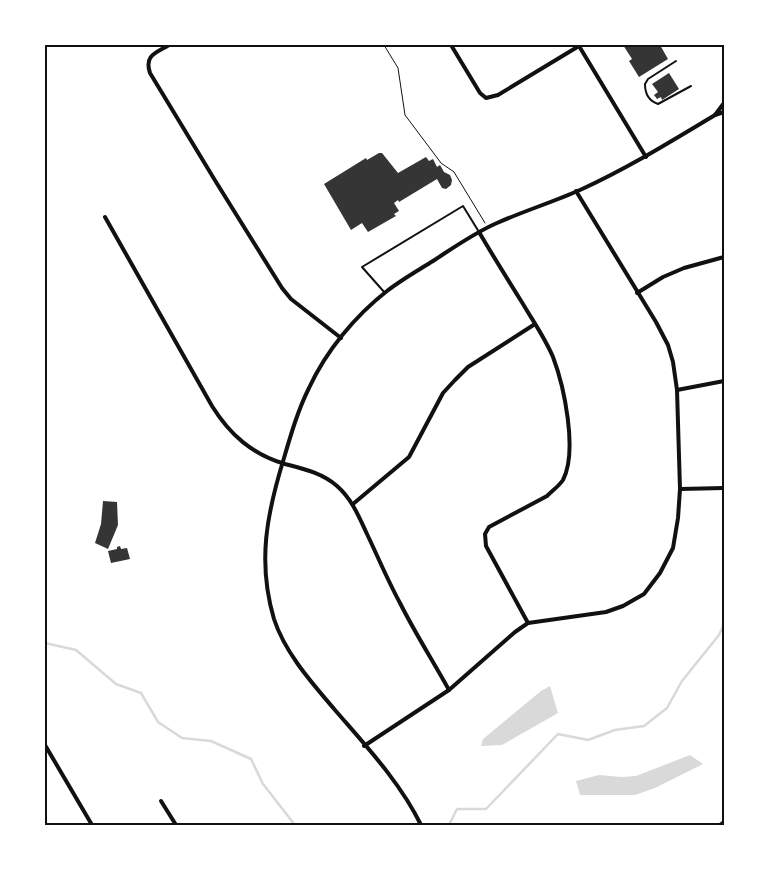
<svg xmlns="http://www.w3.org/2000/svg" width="769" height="870" font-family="'Titillium Web',sans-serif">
  <rect width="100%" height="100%" fill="#fff"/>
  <g fill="#d9d9d9">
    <polygon points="550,686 558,713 502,745 481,746 483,739 541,691"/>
    <polygon points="690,755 703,764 655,788 635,795 580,795 576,781 599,775 621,777 636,776"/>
  </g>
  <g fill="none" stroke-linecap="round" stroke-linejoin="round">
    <g stroke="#d9d9d9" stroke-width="2.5">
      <polyline points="45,643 76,650 116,684 141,693 158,722 182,738 211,741 251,759 263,784 295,825"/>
      <polyline points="449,825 457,809 486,809 558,734 588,740 615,730 644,726 667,708 682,681 719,635 724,624"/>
    </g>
  </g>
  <g fill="#353535">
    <polygon points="623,45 660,45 668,59 639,77 629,61 632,59"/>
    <polygon points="669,73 679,89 662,100 661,97 657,99 654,95 658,92 652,84"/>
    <polygon points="379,153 382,153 398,173 426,157 429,161 433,159 437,167 440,165 444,172 450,175 452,180 451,185 446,189 442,188 437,179 399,202 398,200 394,203 399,211 394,214 396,216 368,232 362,223 351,230 324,184 366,158 367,160"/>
    <polygon points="103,501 117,502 118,525 108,549 95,543 101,524"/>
    <polygon points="120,546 121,549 127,548 130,559 111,563 108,551 117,549 117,547"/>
  </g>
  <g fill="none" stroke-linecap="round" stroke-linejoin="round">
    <polyline stroke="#111" stroke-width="1" points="384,45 398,68 405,115 441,163 454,172 485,223"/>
    <g stroke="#111" stroke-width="2">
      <path d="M 676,61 L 648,79 L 645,84 C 645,93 649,101 658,104 L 691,86"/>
      <polyline points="385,293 362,267 463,206 479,232"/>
    </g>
    <g stroke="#111" stroke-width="4">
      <path d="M 169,45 C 156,53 144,55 150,73 L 216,182 L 282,288 L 291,299 L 341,338"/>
      <polyline points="451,45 480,93 486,98 498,95 579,46"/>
      <polyline points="579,46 646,157"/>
      <polyline points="715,115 724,103"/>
      <path d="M 105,217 L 212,406 C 230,435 252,454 285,464 C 304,469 322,473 337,486 C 352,499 359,517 367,534 C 378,557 388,581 400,603 C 415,633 433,661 449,690"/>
      <path d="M 479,232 C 493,256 508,280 523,304 C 533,321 545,338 553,357 C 564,386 578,451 563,480 C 559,486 552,491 547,496 L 489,527 L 485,534 L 486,546 L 528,623"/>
      <polyline points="637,293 663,277 684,268 724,257"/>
      <polyline points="677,390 724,381"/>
      <polyline points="680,489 724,488"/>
      <polyline points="353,504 409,457 443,393 455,380 468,367 535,324"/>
      <polyline points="45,745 92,825"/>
      <polyline points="364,746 449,690 515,632 528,623 606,612 623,606 644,594 660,573 673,548 678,518 680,489 677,390 673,362 668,345 656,322 576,191"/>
      <polyline points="161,801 176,825"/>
      <path d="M 421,825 C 400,782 366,746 335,710 C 312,683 285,653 274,619 C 257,562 267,513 284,458 C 291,434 298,410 309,388 C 326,351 355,316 387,291 C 401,280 417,271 433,261 C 453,248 474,233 497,223 C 524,211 553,202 580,190 C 628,168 670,142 715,115 L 724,112"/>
      <polyline points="720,825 724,822"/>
    </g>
  </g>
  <rect width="769" height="870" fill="none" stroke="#ffffff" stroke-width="92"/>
  <rect x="46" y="46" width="677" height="778" fill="none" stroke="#111" stroke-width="2"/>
</svg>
